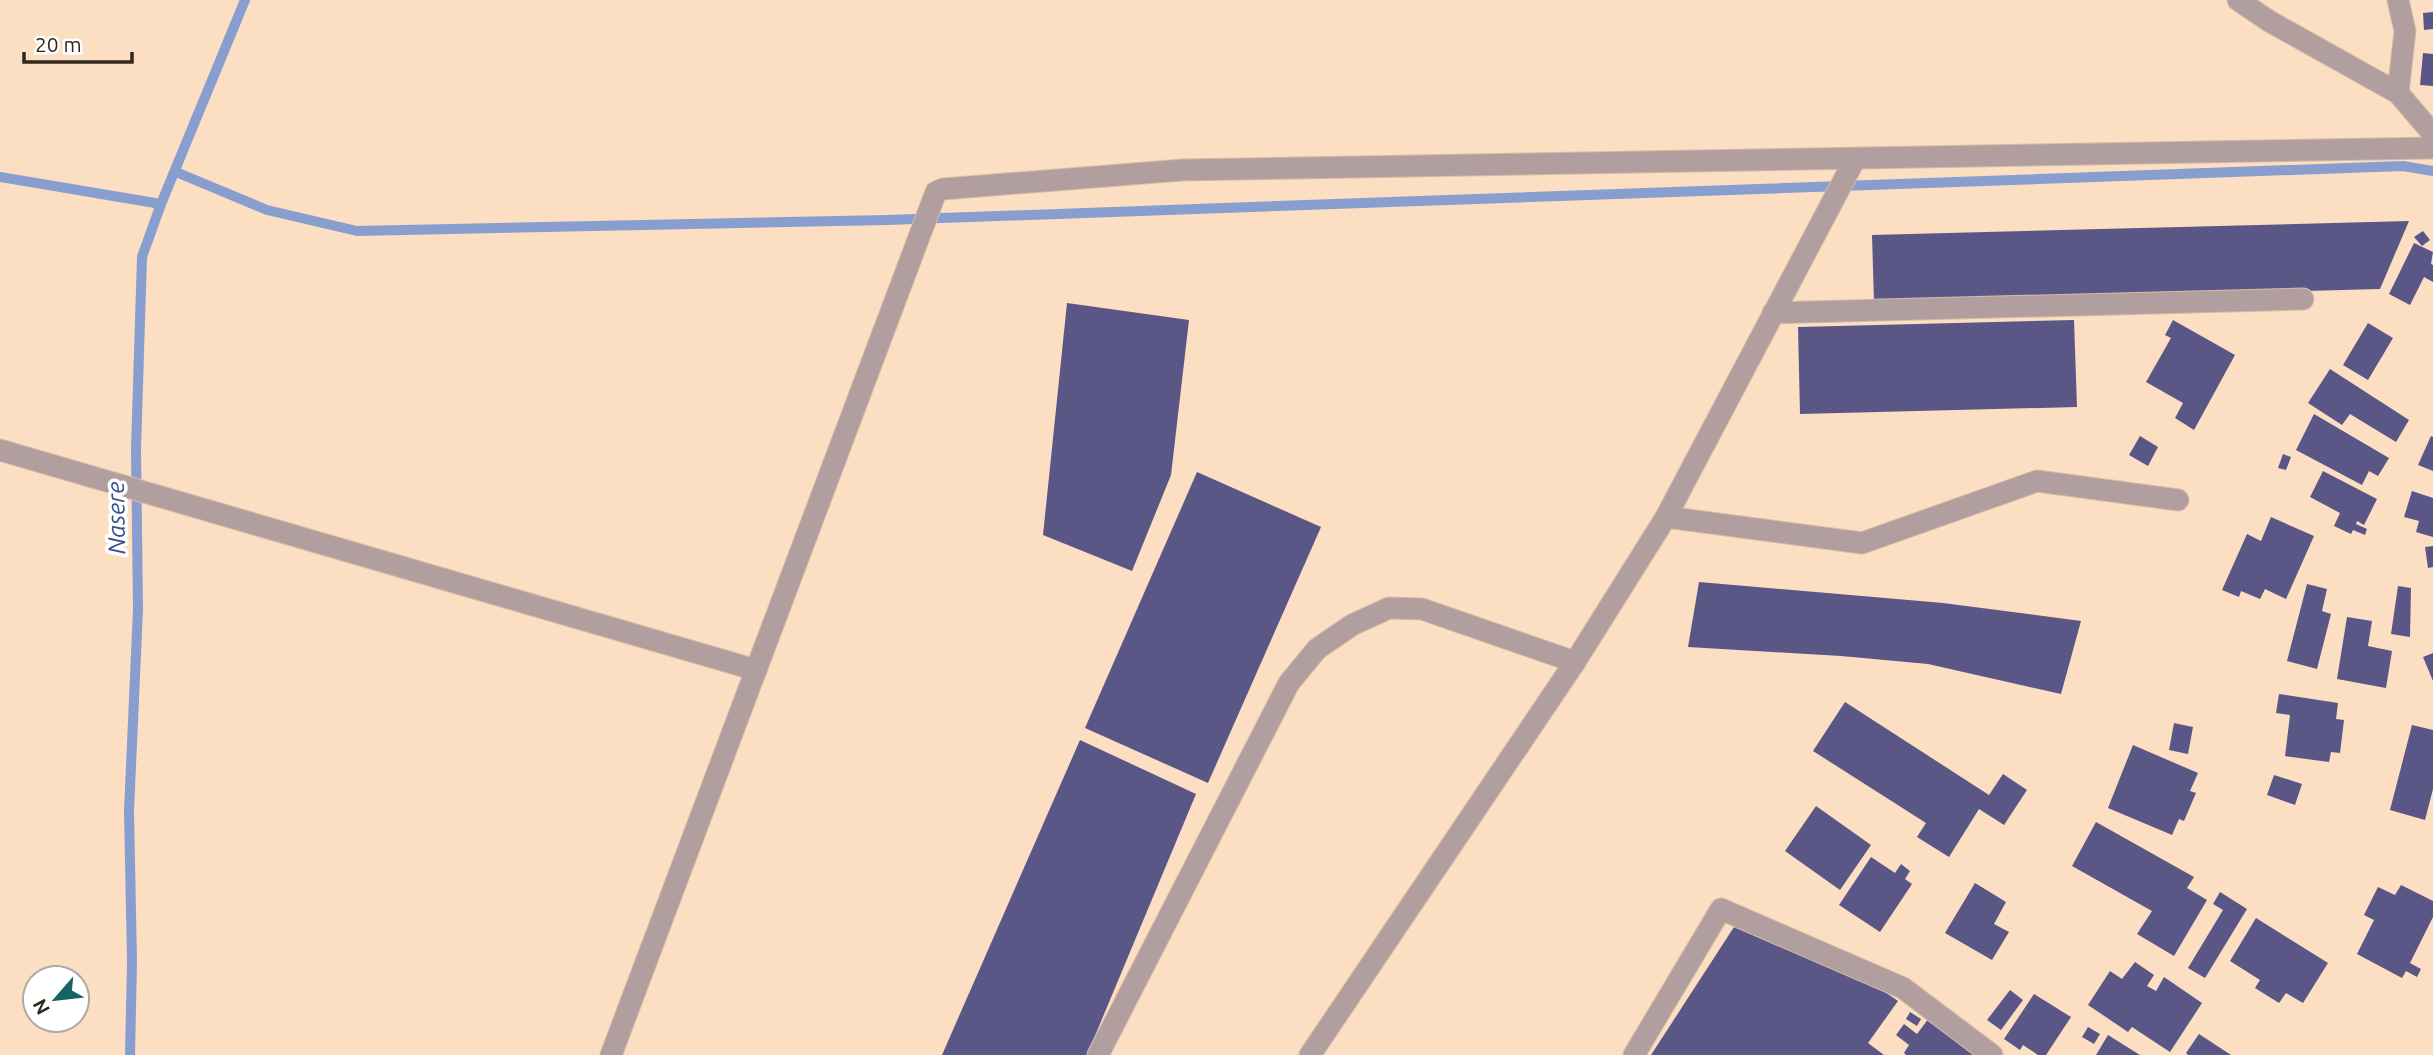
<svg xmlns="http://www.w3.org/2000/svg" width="2433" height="1055" font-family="Ubuntu,sans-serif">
  <rect width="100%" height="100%" fill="#fcdec3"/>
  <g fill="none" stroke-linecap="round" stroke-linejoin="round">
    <g stroke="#879ece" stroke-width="10">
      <polyline points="176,172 267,210 357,231 887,220 2403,166 2433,171"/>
      <polyline points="0,177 161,204"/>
      <polyline points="130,1055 132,962 129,811 138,609 136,449 142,257 161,204 245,0"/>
    </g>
  </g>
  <g fill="#5a5787">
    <polygon points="2433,12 2433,29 2424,30 2423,13"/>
    <polygon points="2423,53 2433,54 2433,86 2420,85"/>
    <polygon points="2409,221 2380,289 1874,302 1872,235"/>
    <polygon points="2423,231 2430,240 2422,246 2414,237"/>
    <polygon points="2414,243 2433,252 2431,264 2433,265 2433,282 2424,277 2410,305 2389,294"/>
    <polygon points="1067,303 1189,320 1171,475 1132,571 1043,535"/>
    <polygon points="2074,320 2077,407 1800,414 1798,327"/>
    <polygon points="2173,320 2235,355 2194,430 2175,418 2183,403 2146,382 2171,338 2165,335"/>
    <polygon points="2368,323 2393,338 2368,380 2343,365"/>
    <polygon points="2330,369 2409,420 2396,442 2350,414 2342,425 2308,403"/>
    <polygon points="2314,414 2389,458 2378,476 2369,471 2362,485 2296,450"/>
    <polygon points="2140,436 2158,447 2148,466 2129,455"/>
    <polygon points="2431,436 2433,437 2433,471 2418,465"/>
    <polygon points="2283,454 2291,457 2286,470 2278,468"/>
    <polygon points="2323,471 2377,499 2364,525 2357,521 2356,524 2367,529 2365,535 2353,530 2351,534 2334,526 2340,513 2310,497"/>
    <polygon points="1197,472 1321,527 1208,783 1085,728"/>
    <polygon points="2412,491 2433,498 2433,537 2416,532 2419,521 2404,517"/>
    <polygon points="2271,517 2314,536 2286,599 2265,589 2260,599 2241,591 2239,597 2222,590 2247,534 2261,541"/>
    <polygon points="2433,546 2433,567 2428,568 2425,547"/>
    <polygon points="1699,582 1943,603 2081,621 2061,694 1928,664 1841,656 1688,647"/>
    <polygon points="2307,584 2327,589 2322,611 2331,614 2317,669 2287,661"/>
    <polygon points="2398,586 2411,588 2410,637 2391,634"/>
    <polygon points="2347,617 2372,621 2368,646 2392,651 2386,688 2337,679"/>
    <polygon points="2433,653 2433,681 2423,657"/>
    <polygon points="2279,694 2338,703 2336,719 2344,720 2340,753 2331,752 2329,762 2285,756 2290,715 2276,713"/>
    <polygon points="1845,702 1989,795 2003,774 2027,790 2004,825 1979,809 1949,857 1917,837 1926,823 1813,751"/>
    <polygon points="2174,723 2193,727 2188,754 2169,750"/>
    <polygon points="2412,725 2433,730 2433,789 2425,820 2390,810"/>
    <polygon points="1080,740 1196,794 1087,1055 942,1055"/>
    <polygon points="2133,745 2198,773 2190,791 2196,793 2184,821 2179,819 2172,835 2108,808"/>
    <polygon points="2274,775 2302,784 2295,805 2267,795"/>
    <polygon points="1816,806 1871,845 1840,890 1785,851"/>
    <polygon points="2096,822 2194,877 2187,888 2207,900 2174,956 2137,934 2152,911 2072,866"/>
    <polygon points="1871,857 1895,873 1901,864 1910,871 1905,879 1912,884 1880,932 1839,905"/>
    <polygon points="1975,883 2006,902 1994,924 2009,932 1992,960 1945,933"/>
    <polygon points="2401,885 2433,901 2433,917 2410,963 2421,969 2417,977 2406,971 2402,978 2357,954 2374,920 2364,915 2378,887 2395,895"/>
    <polygon points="2220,892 2247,909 2205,978 2188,968 2223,910 2213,904"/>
    <polygon points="2256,918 2328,963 2303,1003 2286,993 2279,1003 2255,988 2260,980 2230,961"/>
    <polygon points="1734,927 1875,985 1898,1001 1868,1043 1884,1055 1651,1055"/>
    <polygon points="2135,962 2154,975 2147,986 2156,991 2164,977 2202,1003 2170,1052 2132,1027 2128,1032 2088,1005 2110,971 2122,979"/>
    <polygon points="2010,990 2023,1000 2001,1030 1987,1020"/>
    <polygon points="2034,994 2071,1017 2046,1055 2038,1055 2023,1045 2020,1050 2004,1039"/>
    <polygon points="1910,1012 1921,1019 1917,1026 1906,1019"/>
    <polygon points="1929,1018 1980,1055 1906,1055 1904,1053 1909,1045 1896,1035 1904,1024 1917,1034"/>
    <polygon points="2088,1027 2100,1034 2094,1044 2082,1037"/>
    <polygon points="2199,1034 2231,1055 2188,1055 2186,1053"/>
    <polygon points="2108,1035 2140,1055 2096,1055"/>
  </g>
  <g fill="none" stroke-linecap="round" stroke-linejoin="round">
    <defs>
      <g id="minor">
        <polyline points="2238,0 2269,21 2398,93"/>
        <polyline points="2398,0 2405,31 2398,93 2433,134"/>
        <polyline points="1773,313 2303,299"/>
        <polyline points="0,450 756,670"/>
        <polyline points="1666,517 1862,543 2037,481 2178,500"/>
        <polyline points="611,1055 936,192 943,189 1182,170 2433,148"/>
        <polyline points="1098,1055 1289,683 1317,649 1352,625 1389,608 1422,609 1575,662"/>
        <polyline points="1310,1055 1575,662 1666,517 1855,159"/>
        <polyline points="1634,1055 1721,909 1903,988 1992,1055"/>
      </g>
    </defs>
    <use href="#minor" stroke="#d8bda5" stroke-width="23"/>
    <use href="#minor" stroke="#b19e9f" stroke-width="21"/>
  </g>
  <g text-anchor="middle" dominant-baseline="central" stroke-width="7" stroke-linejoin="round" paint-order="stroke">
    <g font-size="24" font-style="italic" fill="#36508d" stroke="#fff">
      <text transform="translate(116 518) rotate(-91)">Nasere</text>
    </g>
  </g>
  <g transform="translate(56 999) rotate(242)"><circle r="33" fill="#ffffff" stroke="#ada9a5" stroke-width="2"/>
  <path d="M0-5L12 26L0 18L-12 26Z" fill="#166461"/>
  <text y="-10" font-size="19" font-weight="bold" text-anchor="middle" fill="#32271d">N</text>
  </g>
  <path d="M24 52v10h108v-10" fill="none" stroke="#32271d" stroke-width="3.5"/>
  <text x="35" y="52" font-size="21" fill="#32271d" stroke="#ffffff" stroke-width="5" paint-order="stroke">20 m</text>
</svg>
